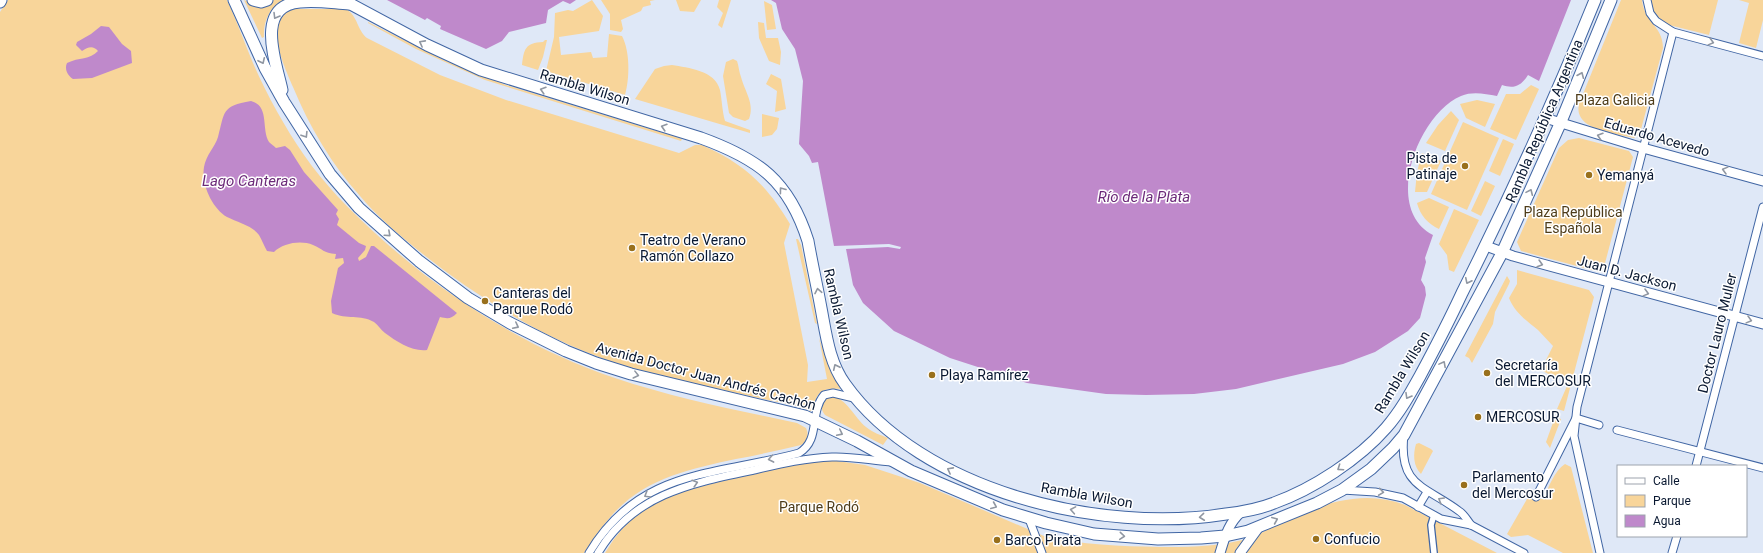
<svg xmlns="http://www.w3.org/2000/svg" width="1763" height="553" font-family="Roboto,sans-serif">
  <rect width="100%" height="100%" fill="#dfe8f7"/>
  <g fill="#f8d59a">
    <path d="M 8,0 L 227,0 C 237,21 244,42 253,63 C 267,95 284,126 304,155 C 324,184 349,209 375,233 C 444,296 526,348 615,378 C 674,398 736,410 797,423 L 806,428 C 809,435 808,441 801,445 C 780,450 758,455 736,459 C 690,469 646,478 613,514 C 602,526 593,539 584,553 L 0,553 L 0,12 Z"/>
    <path d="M 244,0 L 259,6 L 266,6 L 274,0 L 285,0 C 270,6 263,21 264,37 L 262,38 Z"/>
    <path d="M 592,0 L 603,16 L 599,31 L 559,37 L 561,55 L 591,52 L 593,58 L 607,57 L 609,34 L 622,36 C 630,51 630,78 625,95 L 546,71 L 554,37 L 555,13 L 568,10 L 573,11 Z"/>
    <polygon points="601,0 655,0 650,1 651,5 643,7 641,11 621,20 623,29 621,32 610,30 610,14"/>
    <polygon points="676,0 701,0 694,12 680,11"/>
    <polygon points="719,0 731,0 722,28 718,25 723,13 717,7"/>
    <path d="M 1621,0 L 1642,0 C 1644,22 1663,26 1663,48 L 1640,133 L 1634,138 C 1615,133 1573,130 1579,104 Z"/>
    <path d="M 1649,0 L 1718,0 L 1709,35 L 1665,24 C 1656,18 1652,10 1649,0 Z"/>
    <polygon points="1739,0 1763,0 1763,20 1756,48 1739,43 1749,3"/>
    <polygon points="764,1 772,5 776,29 767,30"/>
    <path d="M 295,9 L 346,9 C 358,16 357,30 367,38 L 440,75 L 506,100 L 679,153 L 695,145 L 702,145 C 743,163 767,185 790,224 L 784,243 L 808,365 L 807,382 L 827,379 L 819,338 L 828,365 L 841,389 C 821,388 817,391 813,410 L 811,411 C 792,403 770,401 750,396 C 712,388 674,379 636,369 C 557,347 483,302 419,251 C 398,234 377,216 360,196 C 332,165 309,126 293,87 C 285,68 259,14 295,9 Z"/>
    <polygon points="368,22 448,62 506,85 673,136 682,139 681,141 485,80 416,49 368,23"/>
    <polygon points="758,22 764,23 766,38 778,38 781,52 780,65 769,61 759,38"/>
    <path d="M 545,40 L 547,40 L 543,57 L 538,70 L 522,65 C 524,49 525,43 543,42 Z"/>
    <path d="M 733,59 L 737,61 C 739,67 739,72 741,77 C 745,92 755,104 749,119 L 745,121 L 733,117 L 729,113 L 723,76 L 726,62 Z"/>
    <path d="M 672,65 C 688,68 715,70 720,90 C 722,100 722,110 725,121 L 750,130 L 750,133 L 635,99 L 655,69 L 664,66 Z"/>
    <polygon points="771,74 781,79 786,109 775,112 777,91 766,84"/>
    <polygon points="1531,85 1539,89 1516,140 1490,129 1506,94 1520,94"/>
    <polygon points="1477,100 1495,104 1485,127 1466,118 1460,104"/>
    <polygon points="1451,111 1459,120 1445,151 1426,143 1438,125"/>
    <polygon points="762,114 779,118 777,129 772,135 762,137"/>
    <polygon points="1463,122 1499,138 1467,210 1431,194"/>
    <polygon points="1579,138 1629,151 1633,157 1604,267 1599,272 1521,251 1517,242 1559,148 1568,140"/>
    <polygon points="1503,139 1514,144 1500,176 1489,171"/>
    <polygon points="1422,153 1441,161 1427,192 1415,192 1417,172"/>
    <polygon points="1485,181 1495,186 1481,216 1471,211"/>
    <path d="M 1429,198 L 1449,207 L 1439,229 C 1428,224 1420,215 1417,203 Z"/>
    <polygon points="1454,209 1479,220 1454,272 1449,270 1447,255 1439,244"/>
    <polygon points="796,239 798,239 801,245 817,324 815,323"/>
    <path d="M 1517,270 L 1589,290 L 1594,297 L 1564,411 L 1557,409 L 1567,386 L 1567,378 L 1561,375 L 1554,377 L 1541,370 L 1553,346 C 1548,341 1543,335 1538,330 C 1526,320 1515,313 1509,298 L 1517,284 Z"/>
    <polygon points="1507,276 1510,281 1509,284 1495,312 1493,324 1472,363 1469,358 1465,356"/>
    <path d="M 832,396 C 846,398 855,418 866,427 C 873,433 881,435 888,438 L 883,445 L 825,415 C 820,409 822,405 825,399 Z"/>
    <polygon points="1555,417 1561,419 1550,448 1546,442"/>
    <path d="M 1419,443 L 1431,449 L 1433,451 L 1421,474 C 1413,466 1413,454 1416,444 Z"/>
    <path d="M 830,460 L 865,465 L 920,483 L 1044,536 C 1082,545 1120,546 1159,547 C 1185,547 1212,547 1238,541 C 1254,538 1270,528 1285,521 C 1323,503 1364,489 1405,505 L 1497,553 L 605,553 C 615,536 629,519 645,508 C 674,491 711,484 744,476 C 772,469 800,461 830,460 Z"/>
    <path d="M 1565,464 L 1571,467 L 1593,553 L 1563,553 L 1528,535 L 1511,537 L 1507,534 L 1527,499 L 1543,499 C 1549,487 1554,471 1565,464 Z"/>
  </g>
  <g fill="#bf89cb">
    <polygon points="387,0 576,0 570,4 563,1 548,10 546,23 509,32 502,41 486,49 440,29 441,26 427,18 425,20"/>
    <path d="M 771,0 L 1571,0 L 1539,81 L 1528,75 C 1521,86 1514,89 1502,85 L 1497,96 C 1485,94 1473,91 1461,96 C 1418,114 1382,209 1433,235 L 1425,258 L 1426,262 L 1421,280 L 1425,287 L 1426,295 L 1420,318 L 1408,331 L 1375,352 L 1343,364 L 1236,389 L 1194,394 L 1146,395 L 1106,394 L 1027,383 L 950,358 L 894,331 L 863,303 L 853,285 L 846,249 L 888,247 L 900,249 L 901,247 L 889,244 L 834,246 L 818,162 L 812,163 L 809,156 L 799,144 L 803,81 L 795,49 L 782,29 L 776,3 Z"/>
    <path d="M 101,26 L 109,27 L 122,44 L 131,51 L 132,63 L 92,78 L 73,79 C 68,76 64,69 67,63 C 79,57 90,60 98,51 C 93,45 88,47 82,51 L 76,45 L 77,42 L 91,34 Z"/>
    <path d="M 251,101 C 270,106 261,129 269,142 C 271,144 274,146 276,148 L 285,146 L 290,150 L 304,172 L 338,210 L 336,214 L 339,219 L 337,225 L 359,243 L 366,246 L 365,250 L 358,258 L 359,261 L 366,257 L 371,246 L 374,246 L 457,313 C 451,319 448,319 440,317 L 427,350 C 413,352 397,342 385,333 C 381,330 378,325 374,322 C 360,314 347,320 332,313 L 331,301 L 338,268 L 344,263 L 343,258 L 335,259 L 336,254 C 323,253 323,249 313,245 C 301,240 283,243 274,252 L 267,251 C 264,246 262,240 259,235 C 253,226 237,222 227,217 C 212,208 201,184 204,167 C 206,155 215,147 218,137 C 225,112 221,106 251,101 Z"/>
  </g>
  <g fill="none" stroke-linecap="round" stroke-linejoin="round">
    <defs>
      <polyline id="pedestrian" points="1434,515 1431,525 1434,553"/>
      <g id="minor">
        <polyline points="1647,0 1650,13 1656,21 1673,32 1763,56"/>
        <polyline points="1617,430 1763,468"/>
        <path d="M 1404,435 C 1398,487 1426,486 1459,511 C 1464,514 1467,520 1471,525"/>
        <polyline points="1696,466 1763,207"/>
        <polyline points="1342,490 1375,492 1403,498 1441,519 1471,525 1524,553"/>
        <polyline points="1536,497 1576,418 1599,425"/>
        <polyline points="1418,507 1427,492"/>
        <polyline points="1029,519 1042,553"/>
        <path d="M 589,553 C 640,468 715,476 799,453 C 821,440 809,413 824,395 L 833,393 L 858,399"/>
        <path d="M 598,553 C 633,494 692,483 754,470 C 780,464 805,458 832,457 C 852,456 873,461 893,462"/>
        <polyline points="1600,553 1574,436 1577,407 1673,32"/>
        <polyline points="1672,553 1677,536"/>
      </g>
      <g id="tertiary">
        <polyline points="1545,118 1643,148 1763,181"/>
        <polyline points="1486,246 1513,256 1763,324"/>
        <path d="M 1220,553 C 1225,537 1228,524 1241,512"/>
        <polyline points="1240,553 1259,527"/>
      </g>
      <g id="primary">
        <polyline points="234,0 265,68 284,102 330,174 359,208 419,261 468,298 510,323 566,351 596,363 631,374 805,416 857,441 911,471 1003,510 1046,523 1094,534 1158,539 1201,538 1225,536 1248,531 1317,503 1342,490 1371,469 1393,448 1404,435 1502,253 1560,124 1611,0"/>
        <polyline points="253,0 261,2 267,0"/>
        <path d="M 343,0 L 427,45 L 481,70 L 701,138 C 759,159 789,181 808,241 C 812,264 817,286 821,308 C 826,334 829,362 845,384 C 922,492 1101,534 1226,514 C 1242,512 1259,509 1274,503 C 1313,489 1359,459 1386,428 C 1400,412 1410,394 1420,376 C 1435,348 1449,321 1462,293 C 1510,197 1555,99 1595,0"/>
        <polyline points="0,2 1,0"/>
        <path d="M 282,90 C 276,62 254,6 300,2 C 316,0 333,3 349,4"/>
      </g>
    </defs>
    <use href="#pedestrian" stroke="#4166a4" stroke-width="8"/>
    <use href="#minor" stroke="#4166a4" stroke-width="9"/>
    <use href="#tertiary" stroke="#4166a4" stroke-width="11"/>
    <use href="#primary" stroke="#4166a4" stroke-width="13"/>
    <use href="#pedestrian" stroke="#fff" stroke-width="5.5"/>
    <use href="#minor" stroke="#fff" stroke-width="7"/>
    <use href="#tertiary" stroke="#fff" stroke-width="9"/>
    <use href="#primary" stroke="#fff" stroke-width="11"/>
  </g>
  <defs><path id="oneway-chevron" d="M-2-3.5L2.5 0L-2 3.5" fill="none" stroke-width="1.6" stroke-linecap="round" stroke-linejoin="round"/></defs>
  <g stroke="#9097a2">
    <use href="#oneway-chevron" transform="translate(276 16) rotate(121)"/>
    <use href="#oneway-chevron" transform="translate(1711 42) rotate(15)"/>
    <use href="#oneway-chevron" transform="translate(422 43) rotate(-152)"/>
    <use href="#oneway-chevron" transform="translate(262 61) rotate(65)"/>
    <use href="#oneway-chevron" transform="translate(1581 75) rotate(-67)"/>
    <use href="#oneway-chevron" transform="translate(543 90) rotate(-163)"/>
    <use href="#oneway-chevron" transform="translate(664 127) rotate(-163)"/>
    <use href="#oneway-chevron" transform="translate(305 135) rotate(58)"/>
    <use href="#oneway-chevron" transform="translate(1600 136) rotate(-163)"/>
    <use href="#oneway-chevron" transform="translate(1725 170) rotate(-165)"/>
    <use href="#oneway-chevron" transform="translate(782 190) rotate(-127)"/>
    <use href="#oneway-chevron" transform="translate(1530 192) rotate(-66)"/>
    <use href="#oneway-chevron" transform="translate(388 234) rotate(42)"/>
    <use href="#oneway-chevron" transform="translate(1540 264) rotate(16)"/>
    <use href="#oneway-chevron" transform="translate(1468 281) rotate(116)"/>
    <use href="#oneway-chevron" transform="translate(818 291) rotate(-101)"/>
    <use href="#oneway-chevron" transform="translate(1646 293) rotate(15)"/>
    <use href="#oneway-chevron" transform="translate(1749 320) rotate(15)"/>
    <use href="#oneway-chevron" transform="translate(516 326) rotate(27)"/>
    <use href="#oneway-chevron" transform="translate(1443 364) rotate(-62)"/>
    <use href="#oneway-chevron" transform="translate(836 367) rotate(-115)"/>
    <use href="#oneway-chevron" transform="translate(636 375) rotate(14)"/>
    <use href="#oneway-chevron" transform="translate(1408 396) rotate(120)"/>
    <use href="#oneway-chevron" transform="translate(840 433) rotate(26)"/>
    <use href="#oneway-chevron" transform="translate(771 459) rotate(169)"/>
    <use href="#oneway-chevron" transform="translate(1340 468) rotate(146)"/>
    <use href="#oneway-chevron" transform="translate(950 470) rotate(-152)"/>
    <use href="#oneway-chevron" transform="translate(695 483) rotate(-17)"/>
    <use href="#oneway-chevron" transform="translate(1381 492) rotate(8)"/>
    <use href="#oneway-chevron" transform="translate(647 495) rotate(149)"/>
    <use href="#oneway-chevron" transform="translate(1441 500) rotate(-150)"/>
    <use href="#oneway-chevron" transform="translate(994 506) rotate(23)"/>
    <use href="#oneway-chevron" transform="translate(1073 510) rotate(-170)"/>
    <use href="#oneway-chevron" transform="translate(1202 517) rotate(174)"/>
    <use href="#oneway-chevron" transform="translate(1275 520) rotate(-23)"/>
    <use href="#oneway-chevron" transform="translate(1122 536) rotate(5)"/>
  </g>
  <g fill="#99701c" stroke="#fff" stroke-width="1.5">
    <circle cx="1465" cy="166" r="4"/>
    <circle cx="1589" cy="175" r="4"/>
    <circle cx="632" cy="248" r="4"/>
    <circle cx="485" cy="301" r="4"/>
    <circle cx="1487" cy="373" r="4"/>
    <circle cx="932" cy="375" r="4"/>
    <circle cx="1478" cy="417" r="4"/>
    <circle cx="1464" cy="485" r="4"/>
    <circle cx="1316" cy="539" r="4"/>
    <circle cx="997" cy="540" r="4"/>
  </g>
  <g text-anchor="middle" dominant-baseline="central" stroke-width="3" stroke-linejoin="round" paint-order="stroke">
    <g font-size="14" fill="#091831" stroke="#fff">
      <text transform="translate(585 87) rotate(17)">Rambla Wilson</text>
      <text transform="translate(1544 121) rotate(-67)">Rambla República Argentina</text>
      <text transform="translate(1657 137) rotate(16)">Eduardo Acevedo</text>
      <text transform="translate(1627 273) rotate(15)">Juan D. Jackson</text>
      <text transform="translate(839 314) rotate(77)">Rambla Wilson</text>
      <text transform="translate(1717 333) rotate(-76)">Doctor Lauro Muller</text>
      <text transform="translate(1402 372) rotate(-59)">Rambla Wilson</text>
      <text transform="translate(706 376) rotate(15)">Avenida Doctor Juan Andrés Cachón</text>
      <text transform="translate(1087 495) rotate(10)">Rambla Wilson</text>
    </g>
    <g font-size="14" fill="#4e3c19" stroke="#fff">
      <text x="1615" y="100">Plaza Galicia</text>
      <text x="1573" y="212">Plaza República<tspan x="1573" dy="16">Española</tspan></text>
      <text x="819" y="507">Parque Rodó</text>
    </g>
    <g font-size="14" fill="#091831" stroke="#fff" text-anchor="start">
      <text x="1457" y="158" text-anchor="end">Pista de<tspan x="1457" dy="16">Patinaje</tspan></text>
      <text x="1597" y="175">Yemanyá</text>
      <text x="640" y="240">Teatro de Verano<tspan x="640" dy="16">Ramón Collazo</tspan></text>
      <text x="493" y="293">Canteras del<tspan x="493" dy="16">Parque Rodó</tspan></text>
      <text x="1495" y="365">Secretaría<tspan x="1495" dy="16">del MERCOSUR</tspan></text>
      <text x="940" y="375">Playa Ramírez</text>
      <text x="1486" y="417">MERCOSUR</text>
      <text x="1472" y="477">Parlamento<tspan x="1472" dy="16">del Mercosur</tspan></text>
      <text x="1324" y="539">Confucio</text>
      <text x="1005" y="540">Barco Pirata</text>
    </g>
    <g font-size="15" font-style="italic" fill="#6c2a79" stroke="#fff">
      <text x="249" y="181">Lago Canteras</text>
      <text x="1144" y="197">Río de la Plata</text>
    </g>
  </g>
  <rect x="1617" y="465" width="130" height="72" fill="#ffffff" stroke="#9da3ad"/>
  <rect x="1625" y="478" width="20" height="6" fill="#ffffff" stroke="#9da3ad"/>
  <text x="1653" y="485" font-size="12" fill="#091831">Calle</text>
  <rect x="1625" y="495" width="20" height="12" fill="#f8d59a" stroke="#9da3ad"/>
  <text x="1653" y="505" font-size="12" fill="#091831">Parque</text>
  <rect x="1625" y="515" width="20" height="12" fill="#bf89cb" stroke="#9da3ad"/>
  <text x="1653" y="525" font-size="12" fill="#091831">Agua</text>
</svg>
